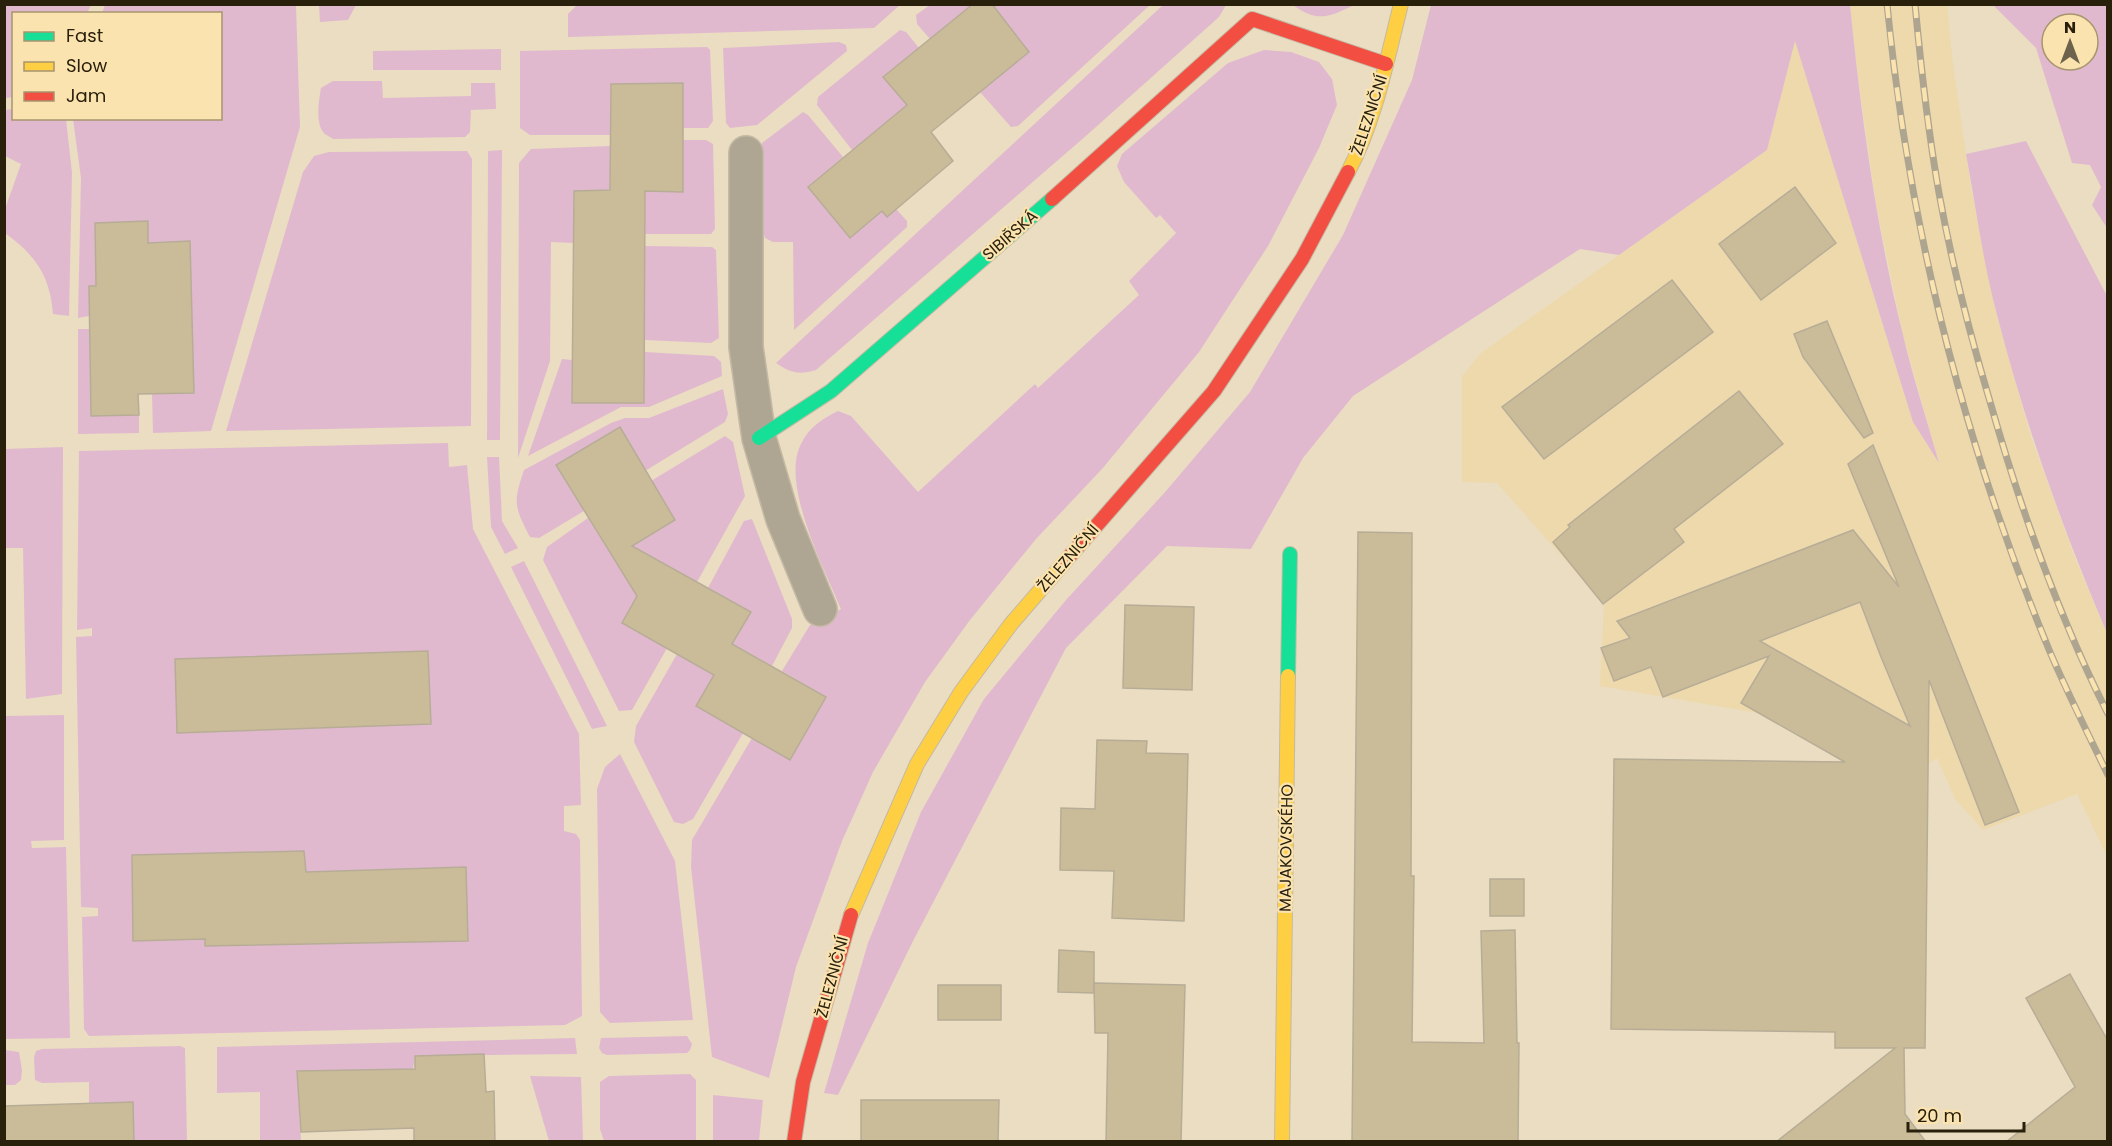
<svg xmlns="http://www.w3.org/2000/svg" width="2112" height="1146" font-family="Poppins,sans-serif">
  <rect width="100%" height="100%" fill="#eaddc1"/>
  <polygon fill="#eed9ad" points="1850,5 1947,5 1953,65 1971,188 1996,313 2030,434 2076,561 2107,633 2107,856 2077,794 1983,830 1955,799 1937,758 1928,764 1789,713 1758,713 1600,686 1604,604 1497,483 1462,482 1462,376 1481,353 1767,150 1795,40 1913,422 1938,460 1903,335 1876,204 1858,77"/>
  <g fill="#e1b9cf" fill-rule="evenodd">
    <polygon points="5,4 91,5 87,13 14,14 13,97 5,98"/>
    <polygon points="578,4 900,4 900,5 874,28 568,37 568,14"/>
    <polygon points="1112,4 1122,6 1123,5 1150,5 1018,126 1011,127 980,92 1029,52 992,5"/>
    <polygon points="105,5 296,5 300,127 211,431 153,433 152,394 194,392 190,242 148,243 148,221 95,223 96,286 89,286 89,316 78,318 81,178 73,119 220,118 220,14 102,13"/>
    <polygon points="319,5 319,4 356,5 348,20 320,22"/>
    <polygon points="930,5 973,5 930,39 917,24 916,15"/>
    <path d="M 1163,5 L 1226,5 L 1219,17 L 1087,135 L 816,370 C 798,375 791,373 776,363 Z"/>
    <path d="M 1293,5 L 1354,5 C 1329,17 1318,23 1293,5 Z"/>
    <path d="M 1431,5 L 1850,5 C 1861,115 1876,227 1903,335 C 1913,378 1927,420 1939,463 L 1913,422 L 1795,41 L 1767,150 L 1619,255 L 1580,249 L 1353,396 L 1303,458 L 1251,549 L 1167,546 L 1066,648 L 912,943 L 838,1095 L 824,1093 L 868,943 L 921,812 L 984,699 L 1066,600 L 1166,491 L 1250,392 L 1343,235 L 1412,80 Z"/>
    <path d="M 1993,5 L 2107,5 L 2107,228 L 2092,205 L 2101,187 L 2090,165 L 2072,163 L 2036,48 ZM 2052,24 L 2088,24 L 2088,60 L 2052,60 Z"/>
    <polygon points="900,30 906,32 919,48 908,106 852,150 817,105 818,97"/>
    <polygon points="839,42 846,45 847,51 757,125 730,128 726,123 723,48"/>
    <polygon points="707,47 710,50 713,121 708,128 683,128 682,83 611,84 610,135 530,135 520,128 520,51"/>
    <polygon points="501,49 501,70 373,70 373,51"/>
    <path d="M 1264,50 L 1291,52 L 1319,62 L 1332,79 L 1337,105 L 1319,148 L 1268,246 L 1199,352 L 1102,469 L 1036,539 L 970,620 L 925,682 L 873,772 L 842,841 L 796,967 L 769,1078 L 712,1057 L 691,867 L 692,840 L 752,738 L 790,760 L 826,697 L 782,671 L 810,625 L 841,609 C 825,570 780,484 801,444 C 809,427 822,419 838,411 L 851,416 L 918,492 L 1035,384 L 1038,388 L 1139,295 L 1129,281 L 1176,233 L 1160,215 L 1156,218 L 1124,182 L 1117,166 L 1122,154 L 1228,63 Z"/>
    <path d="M 333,81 L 382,81 L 383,98 L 471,96 L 471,83 L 495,83 L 496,109 L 471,110 L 470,132 L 465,137 L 333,139 C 332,138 324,134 324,133 C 315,123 319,100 321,88 Z"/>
    <path d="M 13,109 L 14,118 L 66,119 L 72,173 L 69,316 L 53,314 C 50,275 35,255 5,233 L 5,209 L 21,164 L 5,156 L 5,110 Z"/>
    <polygon points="803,112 808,115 843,157 808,187 850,237 882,211 887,216 896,209 907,221 907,227 794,330 793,242 773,242 765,238 762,228 762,143"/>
    <polygon points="683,140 706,140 713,144 715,229 711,234 645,234 645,192 683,192"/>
    <path d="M 2026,141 L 2107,296 L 2107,633 C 2063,530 2025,424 1997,315 C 1983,263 1976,207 1966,154 Z"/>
    <polygon points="610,146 610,190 574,191 573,243 551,242 550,361 518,458 519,163 531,149"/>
    <polygon points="502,150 500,440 487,440 488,151"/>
    <polygon points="467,151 472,159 471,426 226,431 303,172 314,156 329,152"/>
    <polygon points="645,246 712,247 716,250 719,338 711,343 645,340"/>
    <polygon points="78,329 90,329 91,416 139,415 139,433 78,434"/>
    <polygon points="645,352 714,356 721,362 722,376 649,407 621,407 528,456 562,359 572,360 572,403 644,403"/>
    <path d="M 723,389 L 728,414 L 725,422 L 645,471 L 556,465 L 584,511 L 539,538 L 530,537 C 514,506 513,503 524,470 L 611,423 L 625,418 L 649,418 Z"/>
    <polygon points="725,436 733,442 745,496 697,582 657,560 622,623 667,648 632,710 619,711 543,560 547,547 588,518 613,558 674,521 651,481"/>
    <polygon points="448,443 449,467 467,465 473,529 579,734 581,805 564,806 564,831 576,834 580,840 582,1016 565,1025 89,1036 84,1029 82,917 98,916 98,908 81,907 76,637 92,636 92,628 77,630 79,451"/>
    <polygon points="63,447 62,694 26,699 23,548 5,548 5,449"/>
    <polygon points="487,457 499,457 502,521 518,548 505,554 491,527"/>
    <polygon points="752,519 792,619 792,628 772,666 733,644 751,612 708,588 744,521"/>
    <polygon points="524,561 607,726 592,729 511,567"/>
    <polygon points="677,654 714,675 696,706 743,733 693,819 683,824 674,822 634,742 636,726"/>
    <polygon points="64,715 64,840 31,841 32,848 66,847 70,1038 5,1039 5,716"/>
    <polygon points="620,754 675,861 693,1020 610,1023 600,1012 597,789 605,767"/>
    <polygon points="687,1036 692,1044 690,1050 687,1053 607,1055 602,1053 599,1048 601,1038"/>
    <polygon points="575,1038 577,1054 415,1056 413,1069 297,1071 301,1141 260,1142 260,1092 217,1093 217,1047"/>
    <polygon points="180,1046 185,1048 187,1141 134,1141 89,1104 89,1082 42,1083 35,1080 34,1057 36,1051 42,1049"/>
    <polygon points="5,1050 19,1052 22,1070 21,1080 15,1085 5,1085"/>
    <polygon points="690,1074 696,1080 696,1141 604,1141 600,1129 600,1082 609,1076"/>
    <polygon points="530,1076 581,1077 583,1141 549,1141"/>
    <polygon points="713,1095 763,1100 759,1141 713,1141"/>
  </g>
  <g fill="#cabb99" stroke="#b7ad97" stroke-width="1.5" fill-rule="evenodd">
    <polygon points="973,4 992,4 1029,52 931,132 953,161 887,217 882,211 850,238 808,187 907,105 883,77"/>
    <polygon points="683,83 683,192 645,191 644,403 572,403 574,191 610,190 611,84"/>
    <polygon points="1795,187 1836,243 1761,300 1719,244"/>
    <polygon points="148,221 148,243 190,241 194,393 138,394 139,415 91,416 89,286 96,286 95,223"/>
    <polygon points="1672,280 1713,332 1544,459 1502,407"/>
    <polygon points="1827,321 1873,433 1864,438 1803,357 1794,334"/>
    <polygon points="1739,391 1783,444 1674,529 1684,542 1603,604 1553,542 1570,527 1568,525"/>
    <polygon points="620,427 675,520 632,546 751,612 732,644 826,697 790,760 696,706 714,675 622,623 637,596 556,465"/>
    <path d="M 1873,445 L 2019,812 L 1985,825 L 1929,680 L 1925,1048 L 1904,1048 L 1905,1114 L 1926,1142 L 1776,1142 L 1895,1048 L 1835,1048 L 1835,1032 L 1611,1029 L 1614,759 L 1845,762 L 1741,703 L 1769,656 L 1663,697 L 1651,667 L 1614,681 L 1601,648 L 1630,638 L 1617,621 L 1853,530 L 1899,587 L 1848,464 ZM 1860,602 L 1881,657 L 1910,726 L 1760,641 Z"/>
    <polygon points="1358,532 1412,533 1411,876 1414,876 1412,1042 1484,1043 1481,931 1515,930 1517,1043 1519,1043 1518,1142 1352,1142"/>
    <polygon points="1125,605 1194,607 1192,690 1123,688"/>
    <polygon points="428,651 431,724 177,733 175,659"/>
    <polygon points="1097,740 1147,741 1146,753 1188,754 1184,921 1112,918 1114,871 1060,870 1061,808 1095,809"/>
    <polygon points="304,851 306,872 466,867 468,941 205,946 205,939 133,941 132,855"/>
    <rect x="1490" y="879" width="34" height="37"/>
    <polygon points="1059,950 1094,952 1094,993 1058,992"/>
    <polygon points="2070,974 2108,1041 2108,1142 2006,1142 2075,1087 2026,998"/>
    <polygon points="1094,983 1185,985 1181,1142 1106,1142 1108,1033 1095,1033"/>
    <rect x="938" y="985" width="63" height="35"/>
    <polygon points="484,1054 486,1092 494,1091 495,1142 414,1142 414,1128 301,1132 297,1071 415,1069 415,1056"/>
    <polygon points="861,1100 999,1100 998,1142 861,1142"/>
    <polygon points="133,1102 134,1142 4,1142 4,1106"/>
  </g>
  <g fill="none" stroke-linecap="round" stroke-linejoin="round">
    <defs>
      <polyline id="street" points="746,153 746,347 759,438 783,519 820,609"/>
      <g id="fast">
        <polyline points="759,438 831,391 1052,199"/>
        <polyline points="1288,676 1290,554"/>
      </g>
      <g id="slow">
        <path d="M 1348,172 C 1375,122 1387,59 1401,4"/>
        <polyline points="851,915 917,764 961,692 1011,624 1062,565"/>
        <polyline points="1282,1142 1288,676"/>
      </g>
      <g id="jam">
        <polyline points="1052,199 1252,19 1386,64"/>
        <polyline points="1062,565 1214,391 1302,259 1348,172"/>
        <polyline points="794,1142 803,1082 851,915"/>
      </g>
    </defs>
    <use href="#street" stroke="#c4b9a4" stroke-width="36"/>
    <use href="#fast" stroke="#c4b9a4" stroke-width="16"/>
    <use href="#slow" stroke="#c4b9a4" stroke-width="16"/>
    <use href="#jam" stroke="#c4b9a4" stroke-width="16"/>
    <use href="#street" stroke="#aea693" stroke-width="33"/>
    <use href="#fast" stroke="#16e098" stroke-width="14"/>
    <use href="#slow" stroke="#ffcf43" stroke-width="14"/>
    <use href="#jam" stroke="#f24e42" stroke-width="14"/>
    <defs>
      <g id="rail">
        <path d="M 1887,4 C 1909,228 1964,445 2050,652 C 2068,694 2088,734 2108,775"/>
        <path d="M 1915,4 C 1921,68 1928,131 1939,193 C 1952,265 1970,335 1991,405 C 2021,510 2058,615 2108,714"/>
      </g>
    </defs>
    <use href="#rail" stroke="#aea591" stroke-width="7"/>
    <use href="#rail" stroke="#fbe3b0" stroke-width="4.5" stroke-dasharray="14" stroke-linecap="butt"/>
  </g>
  <g text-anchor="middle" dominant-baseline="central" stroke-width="4.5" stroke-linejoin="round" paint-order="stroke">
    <g font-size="16" fill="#29200c" stroke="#fbe3b0">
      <text transform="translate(1369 115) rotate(-72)">ŽELEZNIČNÍ</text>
      <text transform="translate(1010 235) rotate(-41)">SIBIŘSKÁ</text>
      <text transform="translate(1068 558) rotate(-49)">ŽELEZNIČNÍ</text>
      <text transform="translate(1286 848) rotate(-89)">MAJAKOVSKÉHO</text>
      <text transform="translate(832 977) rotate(-75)">ŽELEZNIČNÍ</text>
    </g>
  </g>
  <rect width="2112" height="1146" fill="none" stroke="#29200c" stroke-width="12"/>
  <rect x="12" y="12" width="210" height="108" fill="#fbe3b0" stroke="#a7956e" stroke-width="1.5"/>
  <rect x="24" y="32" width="30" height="9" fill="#16e098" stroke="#a7956e" stroke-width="1.5"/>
  <text x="66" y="42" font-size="18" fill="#29200c">Fast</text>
  <rect x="24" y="62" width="30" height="9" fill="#ffcf43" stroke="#a7956e" stroke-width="1.5"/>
  <text x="66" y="72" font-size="18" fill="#29200c">Slow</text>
  <rect x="24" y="92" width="30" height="9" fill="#f24e42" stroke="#a7956e" stroke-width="1.5"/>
  <text x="66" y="102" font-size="18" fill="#29200c">Jam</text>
  <g transform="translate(2070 42)"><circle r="28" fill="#fbe3b0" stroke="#a7956e" stroke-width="1.5"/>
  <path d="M0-4.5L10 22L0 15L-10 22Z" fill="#6d624b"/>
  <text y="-9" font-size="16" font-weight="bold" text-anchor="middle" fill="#29200c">N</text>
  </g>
  <path d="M1908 1122v9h116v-9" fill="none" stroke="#29200c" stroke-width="3"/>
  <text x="1917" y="1122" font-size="18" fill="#29200c" stroke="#fbe3b0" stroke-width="4.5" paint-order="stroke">20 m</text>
</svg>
